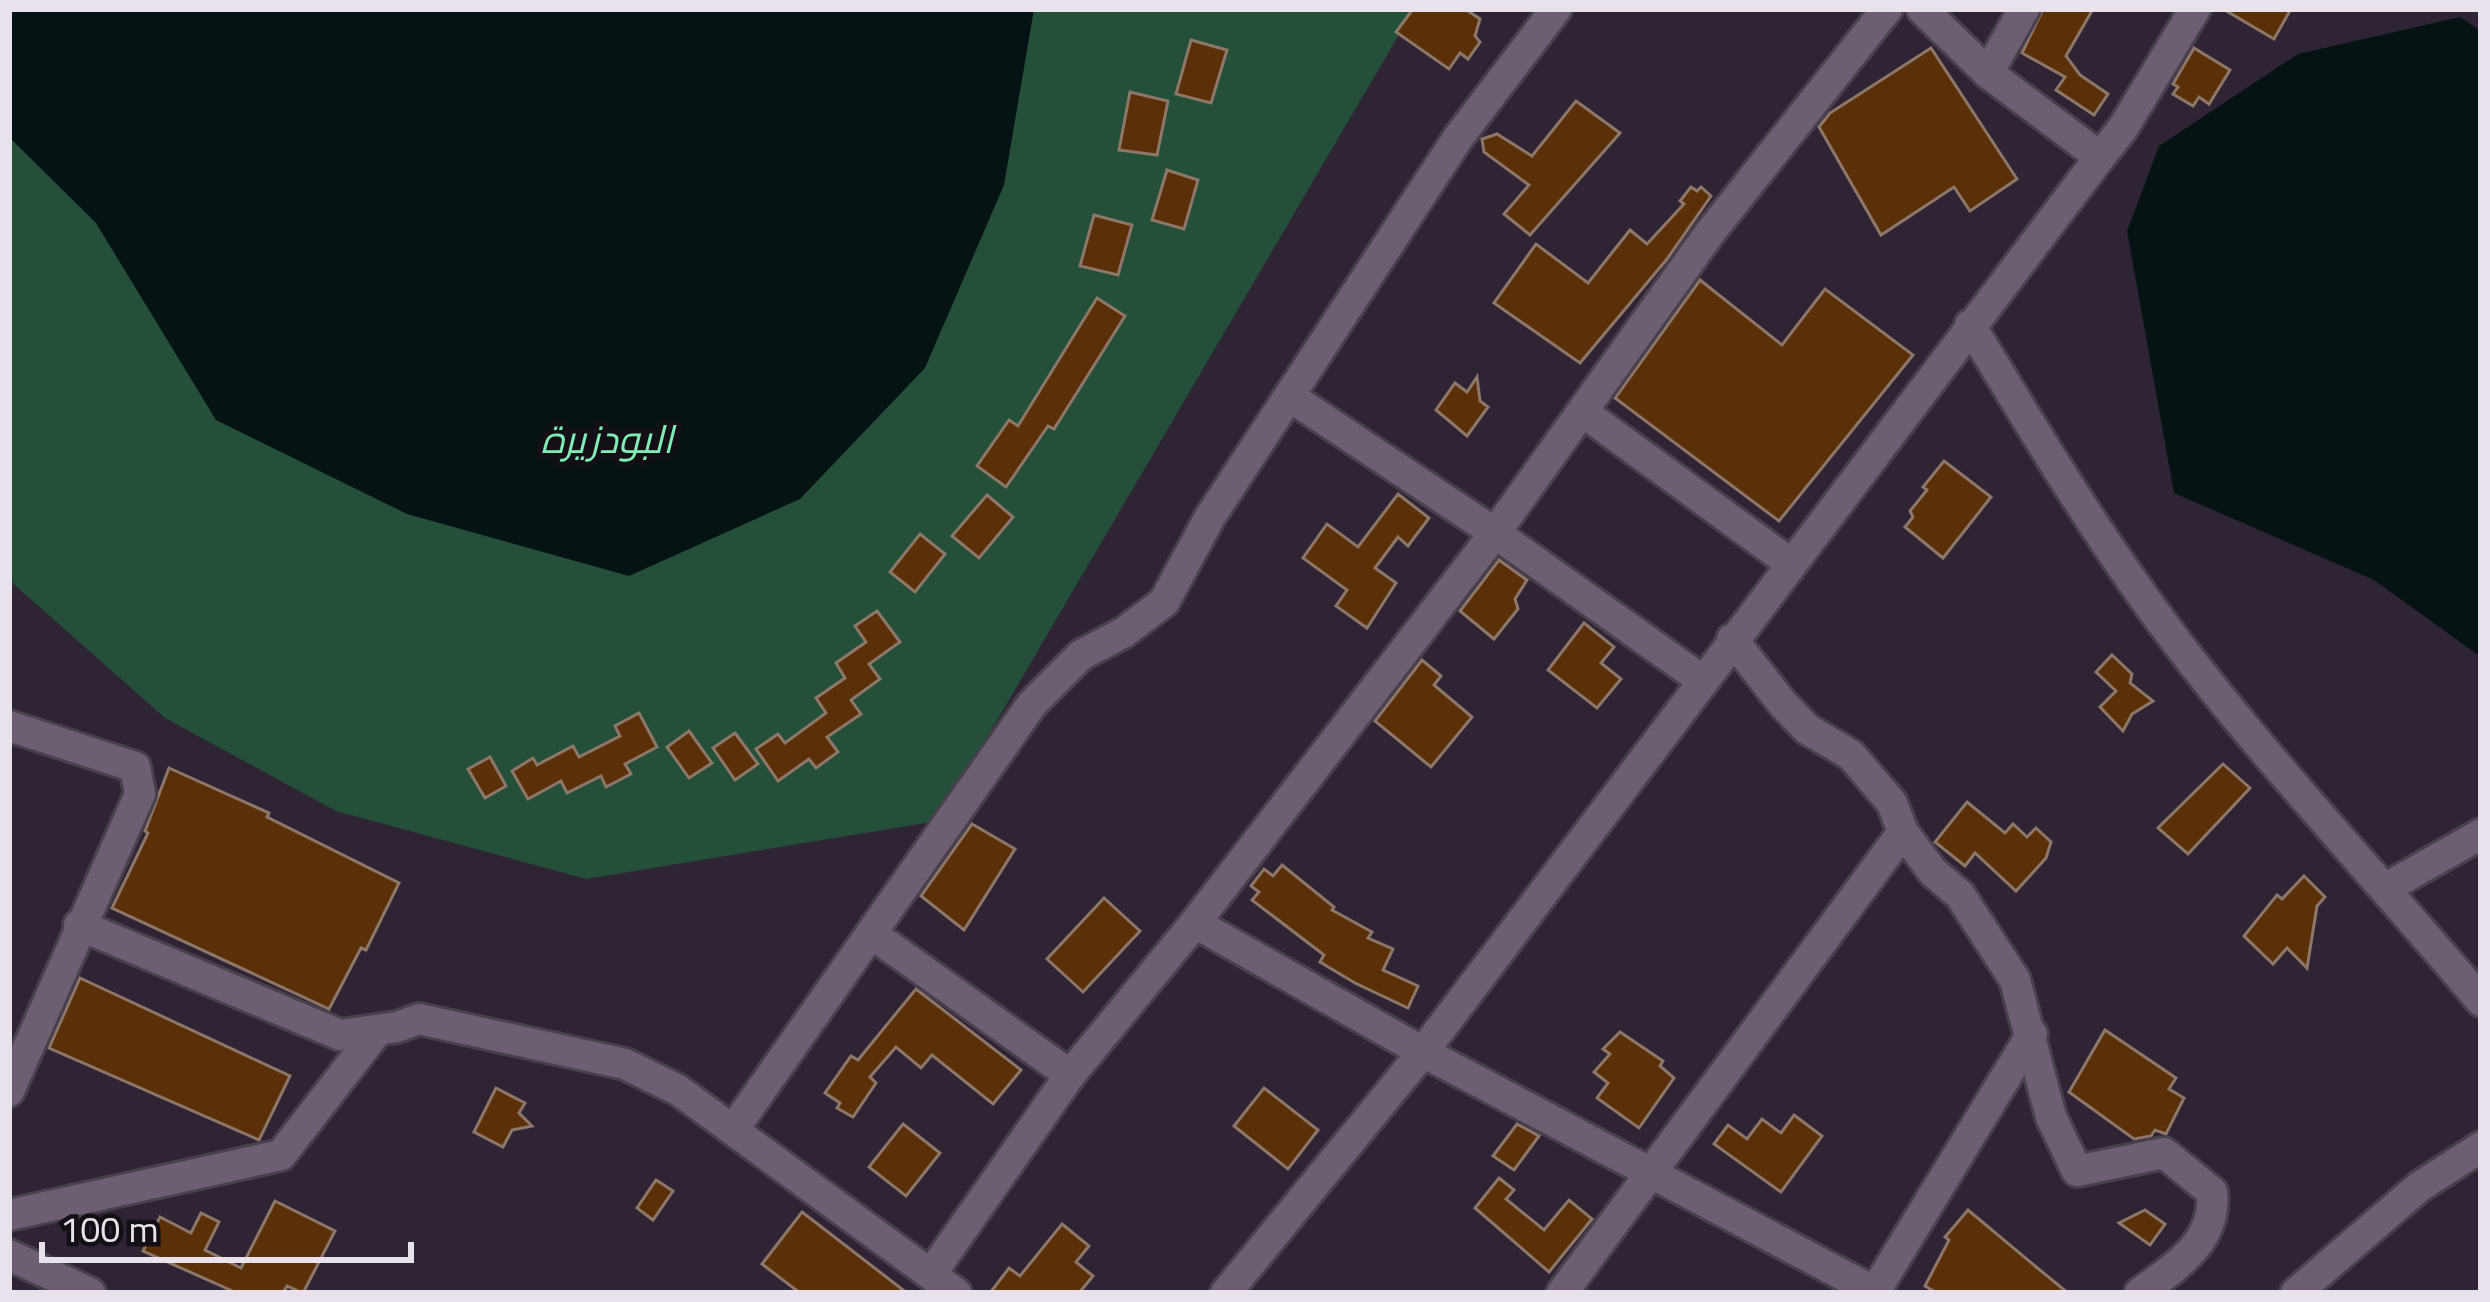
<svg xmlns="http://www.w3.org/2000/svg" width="2490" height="1302" font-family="Georgia,Cairo,serif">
  <rect width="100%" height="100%" fill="#2f2434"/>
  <polygon fill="#244f39" points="9,9 1414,9 938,821 586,879 336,811 165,718 9,580"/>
  <g fill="#061315">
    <polygon points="9,9 1034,9 1004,185 925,368 800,499 629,576 407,514 216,420 96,223 9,137"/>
    <polygon points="2460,17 2481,31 2481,657 2374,580 2174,493 2127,231 2159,146 2298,54"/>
  </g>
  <g fill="#5b2f07" stroke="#8c7769" stroke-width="3">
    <polygon points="1413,9 1465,9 1480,19 1475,36 1480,42 1468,59 1460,53 1449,69 1396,32"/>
    <polygon points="2043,9 2093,9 2066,56 2080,75 2108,94 2094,115 2056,90 2065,77 2022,53"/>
    <polygon points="2223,9 2291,9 2274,39"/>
    <polygon points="1191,40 1227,50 1211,103 1176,94"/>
    <polygon points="1931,48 2017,179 1970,211 1954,187 1881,235 1819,127 1830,113"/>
    <polygon points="2194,48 2230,70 2209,104 2199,97 2193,106 2173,94 2178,87 2173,84"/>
    <polygon points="1130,92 1168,101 1157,155 1119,150"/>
    <polygon points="1576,101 1620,133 1530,235 1504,214 1529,185 1484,152 1482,139 1497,134 1532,156"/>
    <polygon points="1167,170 1198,180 1184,229 1152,220"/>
    <polygon points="1691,187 1697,191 1701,187 1711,196 1667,259 1580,363 1494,303 1536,244 1588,283 1630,230 1647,244 1684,204 1680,201"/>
    <polygon points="1094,215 1132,225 1118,275 1080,266"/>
    <polygon points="1700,280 1782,345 1825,289 1913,355 1779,521 1615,398"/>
    <polygon points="1097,298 1125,316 1054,429 1048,426 1006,487 977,466 1009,420 1018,426"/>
    <polygon points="1477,377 1480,401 1488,407 1467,436 1436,410 1455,383 1467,392"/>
    <polygon points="1944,461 1991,497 1943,558 1905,527 1913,517 1910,511 1927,490 1923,487"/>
    <polygon points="1398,494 1429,518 1408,546 1398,537 1375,568 1396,583 1367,628 1336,606 1347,590 1303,558 1327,524 1358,547"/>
    <polygon points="987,495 1013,517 979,558 952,536"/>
    <polygon points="920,534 945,554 915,592 890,572"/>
    <polygon points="1499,560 1527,580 1515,599 1518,609 1494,639 1460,611"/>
    <polygon points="877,611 900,642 869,664 880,679 851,700 861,714 827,737 838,752 816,768 809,759 778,781 756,749 778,734 785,743 826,713 816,698 845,678 836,663 866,642 855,626"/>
    <polygon points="1584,623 1614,647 1601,663 1621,679 1597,708 1548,670"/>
    <polygon points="2112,655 2132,674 2130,683 2153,701 2132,714 2123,731 2100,707 2116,691 2096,672"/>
    <polygon points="1422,660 1441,676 1434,685 1472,717 1431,767 1375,721"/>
    <polygon points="639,713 657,747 625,764 631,774 606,787 601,776 567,793 561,781 528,799 512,771 533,758 537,765 573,746 579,757 620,736 615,726"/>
    <polygon points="689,731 712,763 689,778 667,747"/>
    <polygon points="735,733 758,764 735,780 713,748"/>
    <polygon points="490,757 506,786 485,798 468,769"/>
    <polygon points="2223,764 2250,788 2188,854 2158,828"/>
    <polygon points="169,768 269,813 267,817 399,883 366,950 361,948 329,1009 112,908 148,833 145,831"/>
    <polygon points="1967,802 2005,833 2013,824 2027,837 2036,828 2051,842 2046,858 2016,891 1975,853 1965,866 1935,842"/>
    <polygon points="972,824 1015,849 964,930 921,896"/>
    <polygon points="1282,865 1334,907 1332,910 1372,932 1368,938 1393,949 1383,970 1418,986 1408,1008 1355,983 1320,962 1324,955 1252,900 1259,892 1251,886 1264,869 1273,876"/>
    <polygon points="2304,876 2325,897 2317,906 2307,968 2287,948 2273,964 2244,936 2277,895 2282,899"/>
    <polygon points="1104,898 1140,931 1083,992 1047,959"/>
    <polygon points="80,978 290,1076 259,1140 49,1048"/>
    <polygon points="916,989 1021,1070 993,1104 932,1055 921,1068 896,1047 870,1077 876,1083 853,1117 837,1108 840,1103 825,1093 851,1056 858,1060"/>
    <polygon points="2105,1030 2176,1078 2169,1089 2184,1098 2166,1134 2155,1130 2151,1136 2134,1139 2069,1092"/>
    <polygon points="1620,1032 1663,1061 1660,1066 1674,1078 1639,1128 1597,1098 1608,1083 1594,1072 1610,1054 1603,1049"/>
    <polygon points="496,1088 525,1103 519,1113 532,1126 512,1130 503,1147 474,1132"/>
    <polygon points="1264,1088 1318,1130 1288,1169 1234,1126"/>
    <polygon points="1794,1115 1822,1136 1781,1192 1714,1144 1728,1125 1747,1139 1762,1119 1781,1133"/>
    <polygon points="903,1124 940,1153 906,1196 869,1167"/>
    <polygon points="1517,1124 1539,1136 1514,1170 1493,1156"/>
    <polygon points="1499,1178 1514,1190 1506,1199 1544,1230 1569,1200 1592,1219 1549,1272 1475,1208"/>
    <polygon points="656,1180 673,1191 653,1220 637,1208"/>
    <polygon points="275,1201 335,1231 303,1293 287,1286 283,1293 237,1293 143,1251 160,1217 191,1233 201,1213 219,1222 205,1250 241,1268"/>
    <polygon points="1968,1210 2035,1266 2068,1293 1937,1293 1925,1286 1949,1240 1945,1237"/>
    <polygon points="2145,1210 2165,1224 2150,1245 2119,1223"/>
    <polygon points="802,1212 907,1293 800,1293 762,1264"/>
    <polygon points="1062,1224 1089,1246 1076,1262 1093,1276 1079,1293 990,1293 1009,1268 1020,1276"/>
  </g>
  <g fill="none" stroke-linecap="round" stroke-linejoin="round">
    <defs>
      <g id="minor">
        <polyline points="1922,9 1988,73 2100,157 2123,128 2195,9"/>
        <polyline points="1988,73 2024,9"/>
        <path d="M 1970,325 C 2025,416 2080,508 2142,595 C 2244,738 2368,866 2481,1001"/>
        <polyline points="1289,396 1495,533 1702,680"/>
        <polyline points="1583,412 1790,563"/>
        <path d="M 1732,639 L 1783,704 L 1807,729 L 1851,755 L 1892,803 L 1903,832 L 1933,872 L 1960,895 L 2015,980 L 2051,1117 L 2077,1171 L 2164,1153 L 2212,1192 C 2217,1242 2176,1266 2140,1293"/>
        <polyline points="9,726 135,767 140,794 9,1091"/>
        <polyline points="2386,888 2481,834"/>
        <polyline points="1195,923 1423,1052 1875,1292"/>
        <polyline points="79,925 340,1035 397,1027 419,1019 625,1064 678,1090 956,1293"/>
        <polyline points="872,934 1070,1075"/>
        <polyline points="733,1130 1032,704 1081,655 1123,633 1164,602 1210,517 1458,138 1556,9"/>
        <polyline points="9,1215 281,1155 377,1031"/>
        <polyline points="9,1255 90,1293"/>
        <polyline points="931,1274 1070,1075 1195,923 1495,533 1709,234 1887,9"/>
        <polyline points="1226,1293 1423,1052 2100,157"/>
        <polyline points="1562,1293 1903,832"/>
        <polyline points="1874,1293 2032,1034"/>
        <polyline points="2296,1293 2419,1187 2481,1147"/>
      </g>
    </defs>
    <use href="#minor" stroke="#49404d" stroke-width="36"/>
    <use href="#minor" stroke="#6c5f71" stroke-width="30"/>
  </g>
  <g text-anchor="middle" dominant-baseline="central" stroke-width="12" stroke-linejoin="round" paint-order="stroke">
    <g font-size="39" font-style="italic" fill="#7feeb4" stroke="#140f17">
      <text x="607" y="438">البودزيرة</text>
    </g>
  </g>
  <rect width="2490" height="1302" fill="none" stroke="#e9e2ec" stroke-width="24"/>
  <path d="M42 1242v18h369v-18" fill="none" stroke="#e9e2ec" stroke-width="6"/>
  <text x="60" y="1242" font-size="36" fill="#e9e2ec" stroke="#140f17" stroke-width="9" paint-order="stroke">100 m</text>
</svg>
